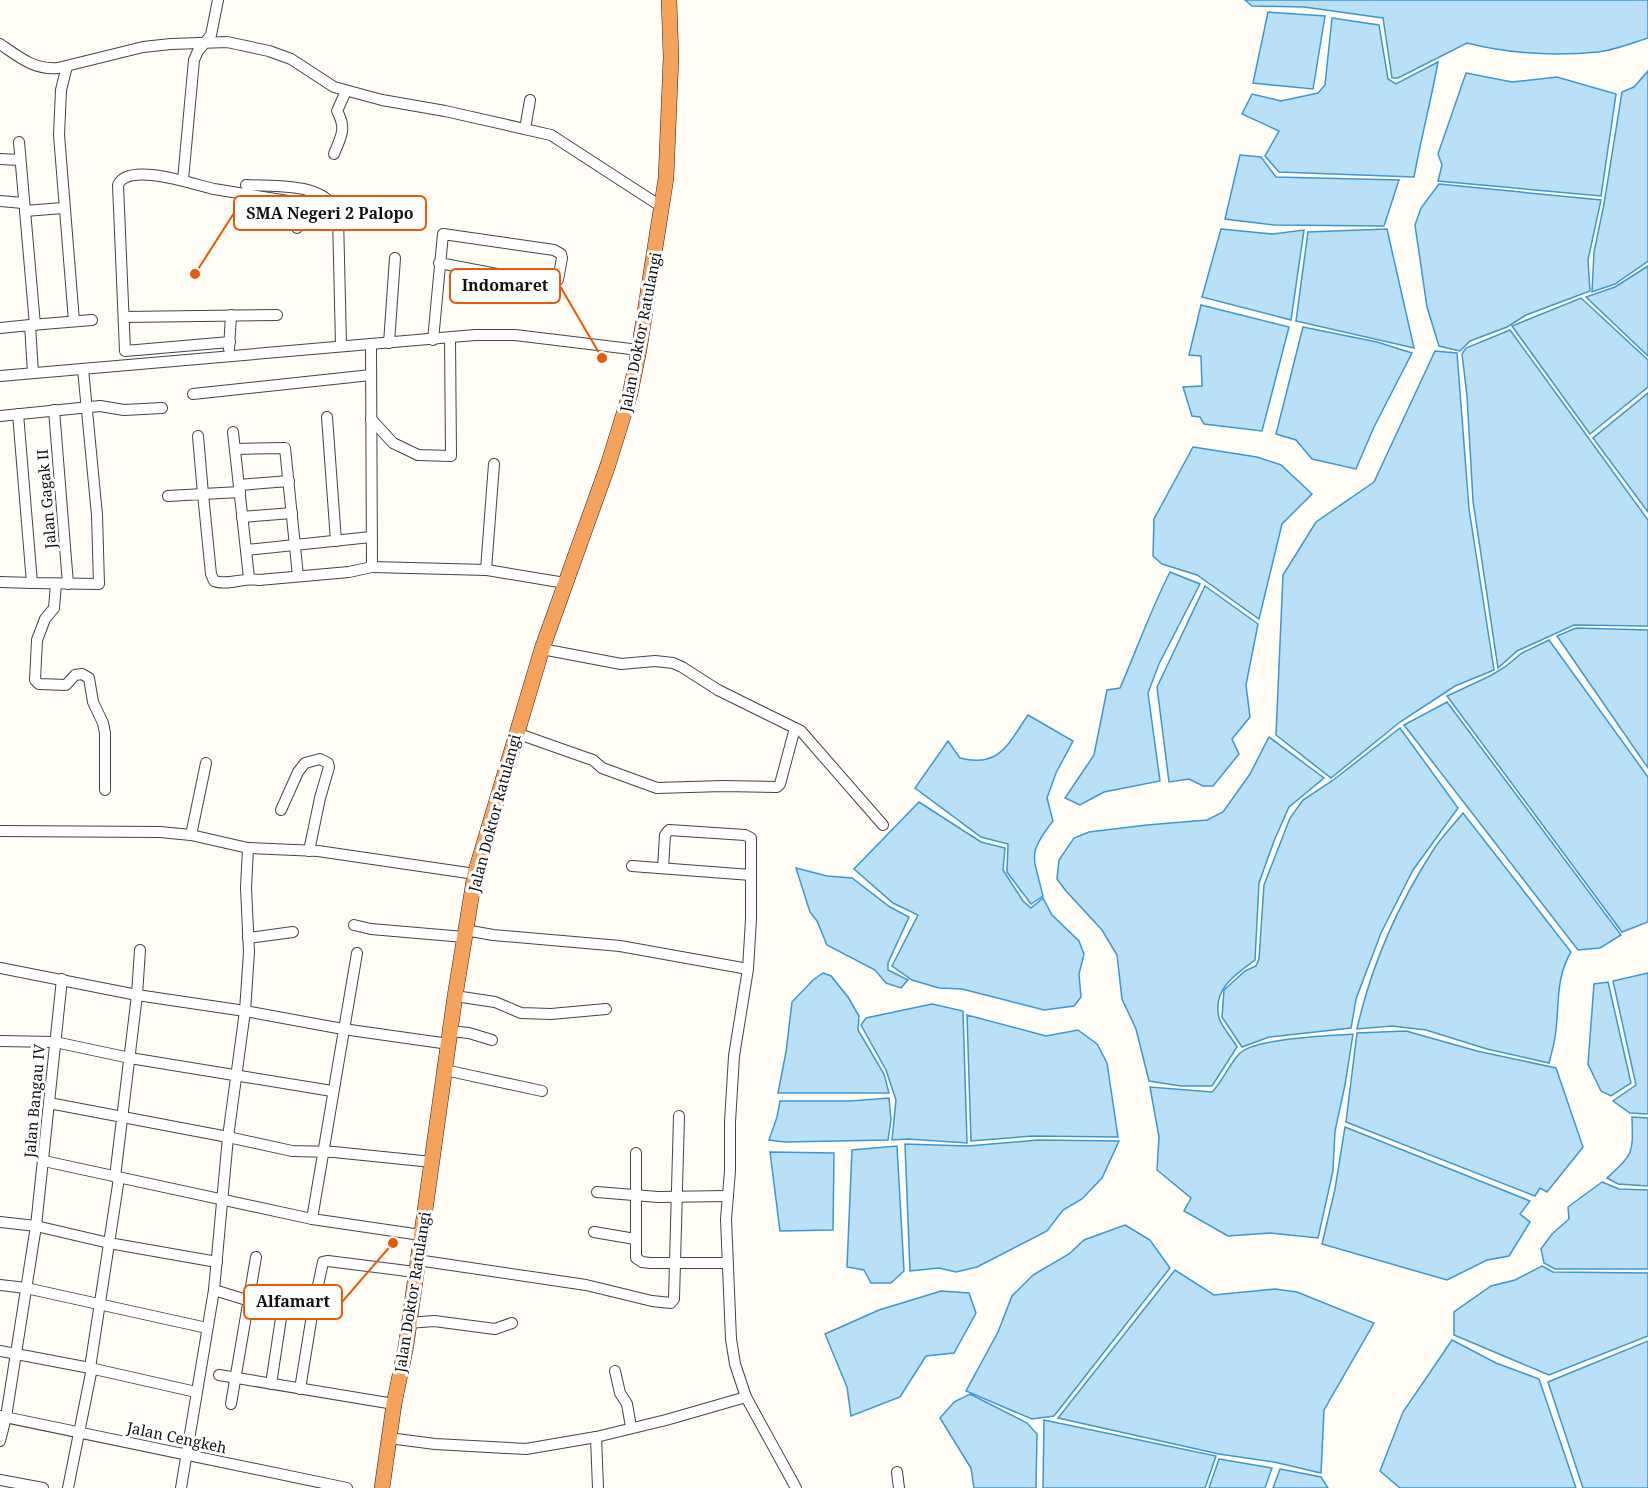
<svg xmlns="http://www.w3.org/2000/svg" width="1648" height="1488" font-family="'Noto Serif',serif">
  <rect width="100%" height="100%" fill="#fffdf5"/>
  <g fill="#b9e0f7" stroke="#3f96cf" stroke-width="1.5">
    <path d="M 1245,0 L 1648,0 L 1648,38 C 1632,43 1615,50 1598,52 C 1554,56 1510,54 1467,43 L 1398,78 L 1392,78 L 1383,18 L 1304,7 L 1252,6 Z"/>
    <polygon points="1268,12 1325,16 1313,89 1253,83"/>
    <path d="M 1332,18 L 1379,25 L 1388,79 L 1396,84 L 1438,62 C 1431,101 1421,138 1414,177 L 1279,172 L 1265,156 L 1279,131 L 1242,114 L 1252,94 L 1281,101 L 1318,93 L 1325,85 Z"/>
    <polygon points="1648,71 1648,261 1615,284 1592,292 1594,252 1604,204 1622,92 1634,87"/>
    <polygon points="1466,73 1512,82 1557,77 1616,94 1601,196 1438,181 1442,165 1438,154"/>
    <polygon points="1240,155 1261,157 1276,177 1399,180 1384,226 1274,225 1225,219"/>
    <polygon points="1439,184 1601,200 1588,260 1590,291 1526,315 1507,327 1470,341 1460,351 1439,346 1427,307 1415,225 1421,208"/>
    <polygon points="1221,229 1273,234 1304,230 1291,320 1202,297"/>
    <polygon points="1387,229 1414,348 1296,321 1308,232"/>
    <polygon points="1648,266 1648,356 1586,297 1615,287"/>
    <polygon points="1581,298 1648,360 1648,387 1590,434 1512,326"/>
    <polygon points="1201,305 1289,327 1262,431 1204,424 1200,417 1192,416 1183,387 1202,386 1201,356 1189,355"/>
    <polygon points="1303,327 1377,342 1412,353 1374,427 1356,469 1312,459 1296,440 1276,434"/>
    <polygon points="1510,330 1648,520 1648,626 1574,625 1517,651 1498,668 1473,501 1467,396 1462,354 1466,348"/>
    <polygon points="1435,351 1457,353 1469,509 1494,670 1455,686 1400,722 1331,778 1276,735 1283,575 1316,522 1374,482"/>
    <polygon points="1648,393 1648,512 1593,438"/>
    <polygon points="1193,447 1257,457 1281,465 1312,494 1282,524 1259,619 1197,575 1162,564 1153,556 1154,519"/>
    <path d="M 1170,572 L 1200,584 L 1159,664 L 1148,693 L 1160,781 L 1104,792 L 1080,805 L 1065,798 L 1094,755 L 1107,690 L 1120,688 C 1137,649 1151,609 1170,572 Z"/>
    <polygon points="1205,586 1258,624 1246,685 1250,717 1232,739 1239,754 1213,786 1203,786 1189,779 1169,782 1157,687"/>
    <polygon points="1576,628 1648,630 1648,768 1557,636"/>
    <polygon points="1549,640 1648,777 1648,922 1622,932 1447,696 1490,676 1505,667 1522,653"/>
    <polygon points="1447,702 1621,935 1600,948 1578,950 1404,725"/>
    <path d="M 1028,715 L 1073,741 L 1056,773 L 1047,798 L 1053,821 C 1026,855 1034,857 1043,896 L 1031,904 L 1007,872 L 1008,844 L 981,837 L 915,788 L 948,741 L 960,758 C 1000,768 1008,744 1028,715 Z"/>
    <polygon points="1400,728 1458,808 1413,870 1381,933 1356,999 1351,1028 1269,1037 1242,1047 1222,1017 1224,990 1245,971 1256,966 1259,959 1264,885 1290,818 1303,800 1332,781"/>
    <path d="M 1269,737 L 1324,778 L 1289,807 L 1274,841 L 1259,883 L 1255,960 C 1236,974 1212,989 1219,1018 C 1222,1027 1232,1038 1237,1047 L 1212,1086 L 1181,1086 L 1149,1081 L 1136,1029 L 1122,999 L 1117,955 L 1102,930 L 1066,891 L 1057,879 L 1059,860 L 1074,838 L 1089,832 L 1147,825 L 1207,820 L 1223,812 L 1250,774 Z"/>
    <polygon points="919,802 981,842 1005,848 1003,870 1023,901 1031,908 1043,898 1052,915 1079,941 1084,954 1079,974 1081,997 1074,1006 1044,1010 962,989 939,988 912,980 892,966 918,915 893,903 854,869"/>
    <path d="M 1463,813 L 1571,952 C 1556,977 1559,1003 1556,1030 C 1555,1041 1552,1052 1549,1063 L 1487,1049 L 1426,1030 L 1392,1026 L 1357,1029 C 1371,966 1397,907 1432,852 C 1440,838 1453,826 1463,813 Z"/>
    <polygon points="796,868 827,876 852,878 890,907 909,917 888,963 888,970 908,980 901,988 886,983 875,970 827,945 817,921 810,912"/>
    <polygon points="823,973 831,976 848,997 859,1016 858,1030 884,1074 889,1093 778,1093 786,1052 792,1002 813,980"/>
    <polygon points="1648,973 1648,1114 1630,1113 1613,1101 1636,1085 1613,981"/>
    <polygon points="1608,982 1631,1083 1611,1096 1601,1091 1588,1064 1594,984"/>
    <polygon points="932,1004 963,1011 967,1143 908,1139 892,1140 896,1100 886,1070 861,1025 866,1018"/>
    <polygon points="967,1015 1046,1036 1078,1030 1097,1044 1107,1063 1118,1137 1033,1136 971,1141"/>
    <polygon points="1406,1031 1477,1051 1556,1068 1583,1147 1547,1192 1540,1188 1535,1196 1346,1122 1357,1033"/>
    <path d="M 1353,1034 L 1345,1085 L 1335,1131 L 1333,1171 L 1318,1238 L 1270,1233 L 1228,1236 L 1184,1211 L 1191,1198 L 1157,1170 L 1159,1137 L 1150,1087 L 1212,1092 C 1223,1081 1228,1066 1239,1054 C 1253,1038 1329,1036 1353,1034 Z"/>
    <polygon points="889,1098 891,1120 888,1140 785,1142 769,1140 777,1117 780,1101 850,1101"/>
    <path d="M 1632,1117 L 1648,1118 L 1648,1186 L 1618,1184 L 1607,1178 C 1634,1153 1633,1154 1632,1117 Z"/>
    <polygon points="1345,1127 1530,1201 1520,1214 1530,1222 1509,1256 1487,1260 1447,1280 1322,1244 1335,1189"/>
    <polygon points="1038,1140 1119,1141 1102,1178 1082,1199 1063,1210 1047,1231 977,1267 956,1272 939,1268 910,1271 905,1144 968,1146"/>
    <polygon points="897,1146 904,1271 891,1283 871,1283 864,1270 847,1267 852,1150"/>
    <polygon points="770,1152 834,1153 833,1230 780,1231"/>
    <polygon points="1602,1182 1619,1189 1648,1190 1648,1269 1555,1269 1544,1263 1541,1249 1552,1234 1569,1219 1568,1207"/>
    <polygon points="1125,1225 1150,1240 1170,1268 1054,1416 1032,1419 966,1391 998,1332 1012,1296 1033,1275 1069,1254 1084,1240"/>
    <polygon points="1542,1266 1553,1272 1648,1273 1648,1336 1549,1375 1454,1335 1454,1312 1491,1286 1515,1280"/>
    <polygon points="1175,1270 1214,1295 1275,1289 1297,1292 1374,1323 1324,1410 1321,1473 1274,1462 1219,1454 1058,1418"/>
    <polygon points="941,1291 969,1293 976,1313 954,1353 926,1356 900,1397 851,1416 847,1387 825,1334 879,1310"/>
    <polygon points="1452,1340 1496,1363 1539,1379 1576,1488 1400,1488 1380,1471 1403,1412"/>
    <polygon points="1648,1341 1648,1488 1583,1488 1548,1382"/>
    <polygon points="970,1394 1027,1423 1037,1434 1036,1488 974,1488 971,1468 940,1418 954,1402"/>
    <polygon points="1044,1420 1216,1456 1205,1488 1043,1488"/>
    <polygon points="1219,1459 1272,1468 1265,1488 1209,1488"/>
    <polygon points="1280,1469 1321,1477 1328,1488 1273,1488"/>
  </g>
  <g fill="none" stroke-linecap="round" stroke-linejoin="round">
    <defs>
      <g id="minor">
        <path d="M 0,44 C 19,57 34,70 58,68 L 143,47 L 171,44 L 227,42 L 269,51 L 291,59 L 334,87 L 382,100 L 445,111 L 551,135 L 662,207"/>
        <polyline points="67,66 61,90 59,135 74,321"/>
        <polyline points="525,129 530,100"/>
        <polyline points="19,142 35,325"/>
        <path d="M 334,154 C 341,136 347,129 337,111 L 346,91"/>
        <polyline points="0,159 20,160"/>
        <polyline points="183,180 194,60 198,51 211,35 218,0"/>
        <path d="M 246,185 C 275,187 328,181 338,216 L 341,345"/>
        <polyline points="0,201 23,203"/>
        <polyline points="25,211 63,208"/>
        <polyline points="124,317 277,315"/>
        <polyline points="31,325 92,320"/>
        <polyline points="0,328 30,325 33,373"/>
        <polyline points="433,340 443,234 554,250 561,254 562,258 558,280 551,284 439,263"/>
        <path d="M 230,342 L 125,351 L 118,185 C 128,161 195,185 214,189 C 239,193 263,197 288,201 C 299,207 297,217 297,228"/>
        <polyline points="389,343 395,258"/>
        <polyline points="371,344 372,567 487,570 565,583"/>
        <polyline points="229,349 231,315"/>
        <polyline points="0,376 475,335 515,335 639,350"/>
        <polyline points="193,394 371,375"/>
        <polyline points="54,410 68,584"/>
        <polyline points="18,414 32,583 99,584 97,515 83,369"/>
        <polyline points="0,416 100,406 124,410 162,408"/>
        <polyline points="327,417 336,541"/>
        <polyline points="371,419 393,443 418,455 451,456 450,338"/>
        <polyline points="233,432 249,578"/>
        <polyline points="198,436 203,494 240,492"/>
        <polyline points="235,449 285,448 298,576"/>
        <polyline points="239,485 289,481"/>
        <path d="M 168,496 L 203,494 L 211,574 L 214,581 C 228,586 244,577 259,580 L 349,572 L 372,567"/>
        <polyline points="242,517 292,513"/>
        <polyline points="246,550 371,537"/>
        <polyline points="486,570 494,464"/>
        <polyline points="0,582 32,583"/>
        <polyline points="56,584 54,608 45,619 37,640 35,680 39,684 66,685 75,675 82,674 89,678 93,702 103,723 105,733 105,790"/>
        <polyline points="542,649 621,664 655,661 673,663 682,667 718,690 801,731 883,825"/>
        <polyline points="516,733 584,757 593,760 602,768 657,788 723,786 777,787 780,784 795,728"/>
        <polyline points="281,810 298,772 305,763 320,759 328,763 329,767 320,798 309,851"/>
        <polyline points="0,831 160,832 191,835 248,848 318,851 475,874"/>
        <polyline points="191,835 206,763"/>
        <polyline points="632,866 751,875"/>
        <polyline points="663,868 665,835 669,830 745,835 751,838 751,919 748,969"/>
        <polyline points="354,925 371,929 464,937"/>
        <polyline points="248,938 293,932"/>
        <polyline points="0,968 137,995 245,1011 343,1029 449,1044"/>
        <polyline points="455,996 495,1002 521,1013 551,1014 606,1009"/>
        <polyline points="450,1031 469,1033 492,1040"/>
        <polyline points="0,1041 55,1042 130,1058 332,1091"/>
        <polyline points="445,1070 542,1091"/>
        <polyline points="49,1103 228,1137 292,1151 334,1152 432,1162"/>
        <polyline points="636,1153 636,1258 642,1262 650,1263 727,1263"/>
        <polyline points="44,1161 312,1219 421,1235"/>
        <polyline points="115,1177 137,995 140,950"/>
        <polyline points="597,1192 658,1197 728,1196"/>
        <polyline points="312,1219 357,953"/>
        <polyline points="0,1222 36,1226 109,1243 217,1262"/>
        <polyline points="594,1232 635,1239"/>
        <polyline points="417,1260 586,1285 652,1301 671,1303 674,1299 679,1116"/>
        <polyline points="0,1285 26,1288 207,1328"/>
        <polyline points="214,1290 250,1301 313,1309"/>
        <polyline points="408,1323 434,1321 495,1329 512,1323"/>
        <polyline points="0,1351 90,1368 196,1392"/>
        <polyline points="90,1368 119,1178"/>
        <polyline points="615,1371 620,1393 627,1404 631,1427"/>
        <polyline points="219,1375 394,1404"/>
        <polyline points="271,1384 283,1305"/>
        <polyline points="300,1389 313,1309 323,1262 328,1261 415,1272"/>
        <polyline points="746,1397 796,1488"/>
        <polyline points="231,1404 256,1257"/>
        <polyline points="0,1416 347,1488"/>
        <polyline points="596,1437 598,1488"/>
        <polyline points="389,1438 435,1444 526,1449 596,1437 666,1420 746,1397 735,1364 731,1339 726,1219 730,1171 730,1122 734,1056 748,969 620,946 493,935 465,930"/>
        <polyline points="0,1441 6,1417 36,1226 62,979"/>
        <polyline points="897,1472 899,1488"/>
        <polyline points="0,1480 43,1488"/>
        <polyline points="68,1488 92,1368"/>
        <polyline points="181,1488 214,1290 228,1137 245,1011 249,952 246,888 248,848"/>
      </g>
      <polyline id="highway" points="382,1488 394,1404 406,1346 455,996 475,874 542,649 608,465 630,394 639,350 666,178 671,57 669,0"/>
    </defs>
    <use href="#minor" stroke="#444" stroke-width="12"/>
    <use href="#highway" stroke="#222" stroke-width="16"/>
    <use href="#minor" stroke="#fff" stroke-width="10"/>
    <use href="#highway" stroke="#f5a25d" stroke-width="15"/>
  </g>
  <g text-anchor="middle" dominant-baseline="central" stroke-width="6" stroke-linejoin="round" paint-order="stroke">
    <g font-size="15" fill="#111" stroke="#fff">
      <text transform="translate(640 332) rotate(-79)">Jalan Doktor Ratulangi</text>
      <text transform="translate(46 499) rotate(-95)">Jalan Gagak II</text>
      <text transform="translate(494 813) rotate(-75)">Jalan Doktor Ratulangi</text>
      <text transform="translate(34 1101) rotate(-85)">Jalan Bangau IV</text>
      <text transform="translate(412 1292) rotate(-81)">Jalan Doktor Ratulangi</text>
      <text transform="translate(177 1437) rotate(12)">Jalan Cengkeh</text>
    </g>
  </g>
  <path fill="none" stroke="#e8590c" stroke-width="2" d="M195 274L234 213M602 358L560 286M393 1243L342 1302"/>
  <g fill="#e8590c" stroke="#fff" stroke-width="2">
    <circle cx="195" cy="274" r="6"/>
    <circle cx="602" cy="358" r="6"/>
    <circle cx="393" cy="1243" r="6"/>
  </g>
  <g fill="#fff" stroke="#e8590c" stroke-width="2">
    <rect x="234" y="196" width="192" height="34" rx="6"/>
    <rect x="450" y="269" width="110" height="34" rx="6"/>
    <rect x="244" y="1285" width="98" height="34" rx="6"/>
  </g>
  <g font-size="16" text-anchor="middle" font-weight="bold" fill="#111">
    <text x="330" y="219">SMA Negeri 2 Palopo</text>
    <text x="505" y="291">Indomaret</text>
    <text x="293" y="1307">Alfamart</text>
  </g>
</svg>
